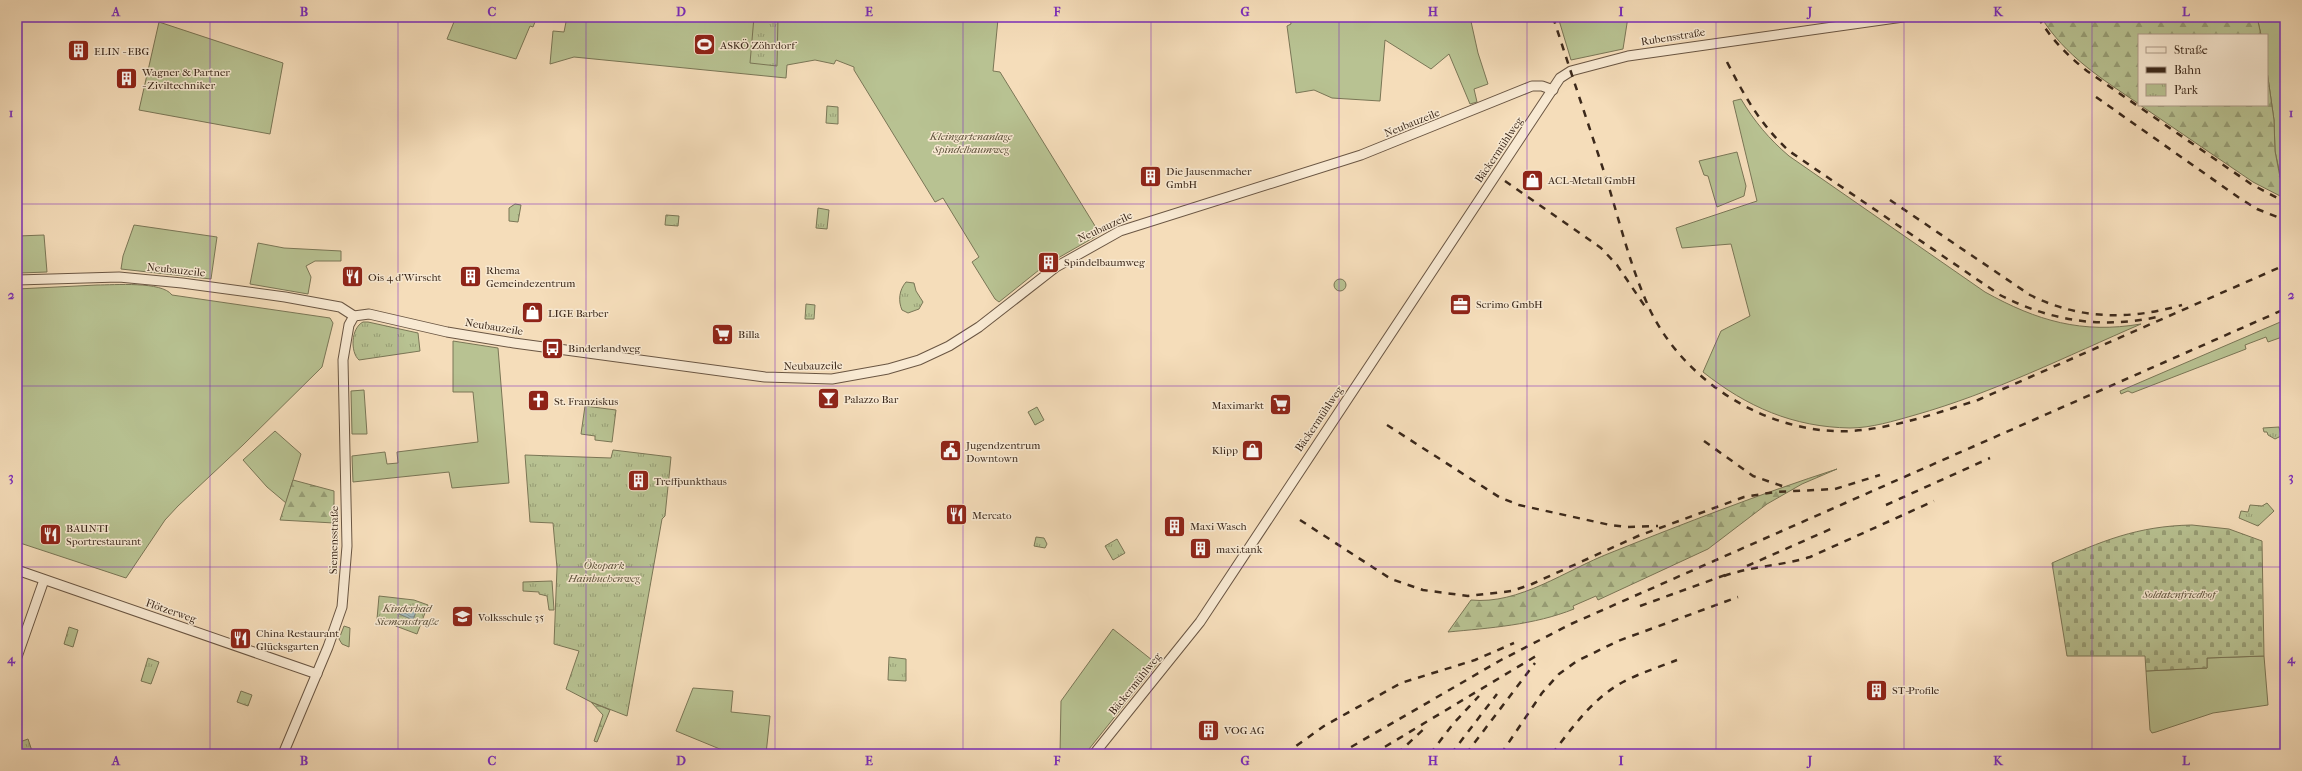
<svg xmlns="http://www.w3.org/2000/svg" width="2302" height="771" font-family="'IM FELL French Canon',serif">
  <defs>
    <pattern id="forest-firs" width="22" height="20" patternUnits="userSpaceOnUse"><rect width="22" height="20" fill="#b8c292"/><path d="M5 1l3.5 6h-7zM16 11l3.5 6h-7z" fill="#979e76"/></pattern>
    <pattern id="cemetery-stones" width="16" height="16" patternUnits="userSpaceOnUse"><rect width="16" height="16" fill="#b8c292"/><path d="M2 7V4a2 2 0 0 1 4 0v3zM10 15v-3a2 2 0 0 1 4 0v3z" fill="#979e76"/></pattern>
    <pattern id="park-tufts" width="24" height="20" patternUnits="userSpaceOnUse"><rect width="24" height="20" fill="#b8c292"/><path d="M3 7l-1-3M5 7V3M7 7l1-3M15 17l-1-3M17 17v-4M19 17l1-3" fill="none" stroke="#979e76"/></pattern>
    <pattern id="water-waves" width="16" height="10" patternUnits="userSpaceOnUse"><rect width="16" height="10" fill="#a1b9bb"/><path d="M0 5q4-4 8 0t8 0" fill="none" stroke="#849697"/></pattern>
  </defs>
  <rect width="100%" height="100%" fill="#f5ddba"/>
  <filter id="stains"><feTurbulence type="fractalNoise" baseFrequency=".005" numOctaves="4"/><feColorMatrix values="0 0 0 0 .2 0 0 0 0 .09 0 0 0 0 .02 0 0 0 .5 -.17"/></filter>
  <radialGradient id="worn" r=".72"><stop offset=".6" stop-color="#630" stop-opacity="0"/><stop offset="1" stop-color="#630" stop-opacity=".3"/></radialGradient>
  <g fill="#b8c292" stroke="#7a7656">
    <polygon points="456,17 537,17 533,27 530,26 516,59 447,39"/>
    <polygon points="567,17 989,17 998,19 993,71 1000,72 1100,234 1044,266 999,302 995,299 972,262 979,257 943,198 935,202 854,70 854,67 836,60 834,64 815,60 787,65 786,78 574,57 550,64 553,31 564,32"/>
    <polygon points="1290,17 1470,17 1478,53 1488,84 1474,89 1477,102 1470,104 1449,54 1431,69 1385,40 1380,101 1332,98 1314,90 1296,93 1287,26 1291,24"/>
    <polygon points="1558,17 1628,17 1623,49 1571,60"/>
    <polygon points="2257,17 2285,17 2285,198 2275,151 2274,120 2267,71 2267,35 2261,35"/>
    <polygon points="159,22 283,63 270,134 139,110"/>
    <path d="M 1741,99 C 1754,121 1769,139 1789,156 L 1985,292 C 2037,321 2082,334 2141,324 C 2067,356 1993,393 1915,415 C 1894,421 1871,428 1850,428 C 1793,427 1747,407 1703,372 L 1721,331 L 1750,316 L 1731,244 L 1682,248 L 1676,228 L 1757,201 L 1733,101 Z"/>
    <polygon points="1737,152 1746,186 1744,196 1717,207 1708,176 1704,175 1699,161"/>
    <polygon points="134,225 217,237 211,279 121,269 123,256"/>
    <polygon points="44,235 47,272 20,273 18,236"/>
    <polygon points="258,243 284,248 341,251 341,261 315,261 306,266 311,277 308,294 250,284"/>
    <path d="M 97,285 C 114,285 162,281 172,295 L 330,318 L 333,323 L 322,367 L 243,445 L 178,506 L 165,520 L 126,578 L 17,542 L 17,289 Z"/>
    <polygon points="2285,320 2285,336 2268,342 2266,337 2245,345 2246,349 2132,393 2128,391 2121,394 2120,391"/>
    <polygon points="453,341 498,348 509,483 452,488 449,472 353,482 352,456 385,452 387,464 398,463 397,452 478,442 473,392 453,392"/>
    <polygon points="364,390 367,434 352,434 351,391"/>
    <polygon points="275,431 301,454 286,503 267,487 243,460"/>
    <polygon points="344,626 350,628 349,647 342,644 339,639"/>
    <polygon points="1113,629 1157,664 1085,754 1060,754 1061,701"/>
    <polygon points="2264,656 2268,705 2213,713 2156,732 2152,733 2150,730 2146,671 2207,668 2207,658"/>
    <polygon points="693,688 733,691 731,712 770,716 766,754 732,754 676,731"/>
  </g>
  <g fill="url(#forest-firs)" stroke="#7a7656">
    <path d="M 2041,17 L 2257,17 L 2261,35 L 2139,35 L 2139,104 C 2102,79 2065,56 2041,17 Z"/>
    <polygon points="2267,71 2274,120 2275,151 2284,198 2253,182 2140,105 2267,105"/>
    <path d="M 1837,469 L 1802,484 L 1767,504 L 1708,549 L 1598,600 L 1596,596 L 1573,606 L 1574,609 C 1534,625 1490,628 1448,632 L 1471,600 C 1519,605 1566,570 1610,553 C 1685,523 1760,494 1837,469 Z"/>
    <polygon points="293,480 334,491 334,523 280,520"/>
    <polygon points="591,702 610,710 597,742 594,741 603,715"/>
  </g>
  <path fill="url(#cemetery-stones)" stroke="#7a7656" d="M 2192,525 L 2229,529 L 2262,541 L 2264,656 L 2207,658 L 2207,668 L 2146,671 L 2145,656 L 2067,656 L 2052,563 C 2102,541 2137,526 2192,525 Z"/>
  <g fill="url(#park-tufts)" stroke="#7a7656">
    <polygon points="754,17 778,17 777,66 750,63"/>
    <polygon points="827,106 838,107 838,124 826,123"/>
    <polygon points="515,204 521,205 518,222 509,221 509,208"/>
    <polygon points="818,208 829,210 827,229 816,228"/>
    <polygon points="666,215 679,216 678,226 665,225"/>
    <circle cx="1340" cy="285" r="6"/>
    <path d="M 906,282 L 914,283 L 916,291 L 923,302 L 919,309 L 908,313 L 902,310 C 898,301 899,290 906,282 Z"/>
    <polygon points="806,304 815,305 814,319 805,319"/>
    <path d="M 363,322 L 368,322 L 418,333 L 420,351 L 359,360 C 350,352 351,328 363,322 Z"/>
    <polygon points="585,406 616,410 612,442 595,440 595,436 581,434"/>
    <polygon points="1037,407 1044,420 1035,425 1028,412"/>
    <polygon points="2279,427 2281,436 2275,439 2268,435 2267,432 2264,432 2263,428"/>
    <polygon points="613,450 671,457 665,516 662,519 627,716 591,702 566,689 579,651 554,644 557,568 553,523 530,522 525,455 611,458"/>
    <polygon points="2267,503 2274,511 2258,526 2239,518 2241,511 2248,512 2250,505 2262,506"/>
    <polygon points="1036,537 1044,538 1047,544 1045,548 1034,546"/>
    <polygon points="1117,539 1125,553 1113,560 1105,546"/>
    <polygon points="552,581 554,610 549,610 547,596 539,594 539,592 523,591 523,582"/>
    <polygon points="379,596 414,600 428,605 417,634 377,619"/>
    <polygon points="69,627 78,630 73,647 64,644"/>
    <polygon points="889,657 906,659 906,681 888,680"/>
    <polygon points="148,658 159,662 151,684 141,681"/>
    <polygon points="241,691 252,695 248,706 237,702"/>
    <polygon points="28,739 33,754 17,754 17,743"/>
  </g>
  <polygon fill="url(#water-waves)" stroke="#797f7b" points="402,606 416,612 413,620 399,614"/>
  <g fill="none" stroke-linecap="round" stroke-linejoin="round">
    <defs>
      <g id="tertiary">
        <polyline points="17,280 119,277 182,283 285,297 340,307 354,316 369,314 447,332 514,343 765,377 832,379 888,369 919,360 949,346 979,327 1056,267 1120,231 1361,155 1532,86 1542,86 1553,90"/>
        <polyline points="17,570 317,674"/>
        <polyline points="17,657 44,580"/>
        <polyline points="283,754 328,647 342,607 347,546 343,360 349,325 354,316"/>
        <polyline points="1094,754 1200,622 1560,78 1571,71 1628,56 1903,17"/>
      </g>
    </defs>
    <use href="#tertiary" stroke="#6a5643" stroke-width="11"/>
    <use href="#tertiary" stroke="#f8e9d2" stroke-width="9"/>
    <g stroke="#3c291b" stroke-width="2.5" stroke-dasharray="7 7" stroke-linecap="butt">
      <path d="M 1553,17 C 1571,73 1590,129 1608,184 C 1621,227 1632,272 1651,312 C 1687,384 1770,435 1851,431 C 1895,428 1937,413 1978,400 L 2285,265"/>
      <path d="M 2038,17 C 2051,39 2067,55 2087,71 L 2251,184 L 2285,202"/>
      <path d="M 1727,62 C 1745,97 1760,124 1789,151 L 2000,295 C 2050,321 2102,329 2157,317"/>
      <polyline points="2096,97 2238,197 2257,209 2285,220"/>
      <polyline points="1505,181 1601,248 1617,265 1646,308"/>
      <path d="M 1890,200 L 2030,295 C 2080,320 2130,320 2182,305"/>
      <polyline points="1387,425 1499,497 1519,505 1610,525 1627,527 1658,526"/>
      <polyline points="1704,441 1753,476 1788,488"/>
      <polyline points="1886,505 1990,458"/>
      <polyline points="1300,520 1391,579 1423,590 1468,596 1512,591 1532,584 1638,536 1744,497 1775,492 1835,489 1880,475"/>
      <polyline points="1747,566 1833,528"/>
      <path d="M 1724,576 C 1752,566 1781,566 1810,557 L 1934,501"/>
      <polyline points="1640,606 1728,574"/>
      <polyline points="1285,754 1324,726 1401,683 1475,660 1514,643"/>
      <polyline points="1339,754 1501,660 1571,624 2285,309"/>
      <polyline points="1373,754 1536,656"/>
      <polyline points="1397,754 1426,727"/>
      <polyline points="1430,754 1453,724 1479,696"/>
      <polyline points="1451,754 1497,694"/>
      <polyline points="1466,754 1535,663"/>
      <polyline points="1501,754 1542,693 1559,674 1577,661 1618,641 1738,597"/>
      <path d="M 1552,754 C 1572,728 1593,698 1623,682 C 1640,673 1659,667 1677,660"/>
    </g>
  </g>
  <path fill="none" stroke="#7b2cbf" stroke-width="1" stroke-opacity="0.55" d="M 210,17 L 210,754M 398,17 L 398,754M 586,17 L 586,754M 775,17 L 775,754M 963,17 L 963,754M 1151,17 L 1151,754M 1339,17 L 1339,754M 1527,17 L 1527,754M 1716,17 L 1716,754M 1904,17 L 1904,754M 2092,17 L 2092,754M 17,204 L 2285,204M 17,386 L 2285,386M 17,567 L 2285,567"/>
  <defs>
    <symbol id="stadium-square" viewBox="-11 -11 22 22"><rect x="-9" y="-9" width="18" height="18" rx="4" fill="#8f2418" stroke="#f8e9d2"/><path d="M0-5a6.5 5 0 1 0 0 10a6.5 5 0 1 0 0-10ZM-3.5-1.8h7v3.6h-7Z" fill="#fff"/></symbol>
    <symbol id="building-square" viewBox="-11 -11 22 22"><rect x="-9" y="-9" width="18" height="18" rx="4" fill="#8f2418" stroke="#f8e9d2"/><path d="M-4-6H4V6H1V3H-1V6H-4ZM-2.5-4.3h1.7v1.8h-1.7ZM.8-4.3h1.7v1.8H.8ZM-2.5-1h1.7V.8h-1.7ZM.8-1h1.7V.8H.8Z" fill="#fff"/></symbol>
    <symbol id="shop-square" viewBox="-11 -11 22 22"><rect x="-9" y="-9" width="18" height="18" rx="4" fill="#8f2418" stroke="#f8e9d2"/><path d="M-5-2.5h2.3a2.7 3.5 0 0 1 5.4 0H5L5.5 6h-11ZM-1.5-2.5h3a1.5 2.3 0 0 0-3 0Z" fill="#fff"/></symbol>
    <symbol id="restaurant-square" viewBox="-11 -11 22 22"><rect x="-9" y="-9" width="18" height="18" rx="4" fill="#8f2418" stroke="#f8e9d2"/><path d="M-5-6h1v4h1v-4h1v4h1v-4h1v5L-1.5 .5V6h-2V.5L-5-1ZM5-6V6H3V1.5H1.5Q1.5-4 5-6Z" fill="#fff"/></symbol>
    <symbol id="office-square" viewBox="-11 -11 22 22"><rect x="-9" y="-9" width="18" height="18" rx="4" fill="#8f2418" stroke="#f8e9d2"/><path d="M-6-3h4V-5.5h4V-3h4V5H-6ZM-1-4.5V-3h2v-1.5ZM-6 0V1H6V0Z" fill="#fff"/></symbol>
    <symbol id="supermarket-square" viewBox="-11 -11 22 22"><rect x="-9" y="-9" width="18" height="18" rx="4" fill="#8f2418" stroke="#f8e9d2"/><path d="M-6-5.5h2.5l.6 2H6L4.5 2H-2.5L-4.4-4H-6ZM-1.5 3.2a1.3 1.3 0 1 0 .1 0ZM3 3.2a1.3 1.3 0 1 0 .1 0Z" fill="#fff"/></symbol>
    <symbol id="bus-square" viewBox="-11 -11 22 22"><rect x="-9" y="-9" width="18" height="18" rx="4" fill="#8f2418" stroke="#f8e9d2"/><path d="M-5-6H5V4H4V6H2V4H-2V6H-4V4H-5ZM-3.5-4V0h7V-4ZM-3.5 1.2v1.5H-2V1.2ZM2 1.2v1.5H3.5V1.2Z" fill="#fff"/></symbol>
    <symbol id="bar-square" viewBox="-11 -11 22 22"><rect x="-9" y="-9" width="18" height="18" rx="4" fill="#8f2418" stroke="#f8e9d2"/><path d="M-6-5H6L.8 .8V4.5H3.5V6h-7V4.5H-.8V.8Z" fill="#fff"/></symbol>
    <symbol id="church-square" viewBox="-11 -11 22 22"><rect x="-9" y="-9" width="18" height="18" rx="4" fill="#8f2418" stroke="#f8e9d2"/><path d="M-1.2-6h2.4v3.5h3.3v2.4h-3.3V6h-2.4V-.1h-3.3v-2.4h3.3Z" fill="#fff"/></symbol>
    <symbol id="civic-square" viewBox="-11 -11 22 22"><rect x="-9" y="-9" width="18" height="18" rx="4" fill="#8f2418" stroke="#f8e9d2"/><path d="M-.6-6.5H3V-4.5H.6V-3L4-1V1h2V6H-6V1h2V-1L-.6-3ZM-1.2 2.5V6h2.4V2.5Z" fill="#fff"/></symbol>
    <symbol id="school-square" viewBox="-11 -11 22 22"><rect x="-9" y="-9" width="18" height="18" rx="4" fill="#8f2418" stroke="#f8e9d2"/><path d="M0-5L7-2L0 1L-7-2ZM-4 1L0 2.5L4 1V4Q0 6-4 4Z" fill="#fff"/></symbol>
  </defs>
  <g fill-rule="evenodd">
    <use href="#stadium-square" x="692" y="32" width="25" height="25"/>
    <use href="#building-square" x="66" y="38" width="25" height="25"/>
    <use href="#building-square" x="114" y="66" width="25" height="25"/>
    <use href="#building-square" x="1138" y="164" width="25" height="25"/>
    <use href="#shop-square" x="1520" y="168" width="25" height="25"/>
    <use href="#building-square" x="1036" y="250" width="25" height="25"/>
    <use href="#building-square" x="458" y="264" width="25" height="25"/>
    <use href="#restaurant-square" x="340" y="264" width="25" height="25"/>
    <use href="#office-square" x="1448" y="292" width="25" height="25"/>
    <use href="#shop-square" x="520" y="300" width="25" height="25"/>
    <use href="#supermarket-square" x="710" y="322" width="25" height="25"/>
    <use href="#bus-square" x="540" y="336" width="25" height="25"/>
    <use href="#bar-square" x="816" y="386" width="25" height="25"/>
    <use href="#church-square" x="526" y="388" width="25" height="25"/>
    <use href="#supermarket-square" x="1268" y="392" width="25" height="25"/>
    <use href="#shop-square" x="1240" y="438" width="25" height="25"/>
    <use href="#civic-square" x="938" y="438" width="25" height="25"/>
    <use href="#building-square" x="626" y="468" width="25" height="25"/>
    <use href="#restaurant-square" x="944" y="502" width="25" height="25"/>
    <use href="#building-square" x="1162" y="514" width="25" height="25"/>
    <use href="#restaurant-square" x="38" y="522" width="25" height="25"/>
    <use href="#building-square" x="1188" y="536" width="25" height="25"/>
    <use href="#school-square" x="450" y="604" width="25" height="25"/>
    <use href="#restaurant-square" x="228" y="626" width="25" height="25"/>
    <use href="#building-square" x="1864" y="678" width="25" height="25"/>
    <use href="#building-square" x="1196" y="718" width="25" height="25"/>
  </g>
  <g text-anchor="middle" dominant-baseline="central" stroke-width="3" stroke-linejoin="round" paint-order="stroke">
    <g font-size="11" fill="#3c291b" stroke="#f8e9d2">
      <text transform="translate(1673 37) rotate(-9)">Rubensstraße</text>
      <text transform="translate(1412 123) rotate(-22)">Neubauzeile</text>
      <text transform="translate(1499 150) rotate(-56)">Bäckermühlweg</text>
      <text transform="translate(1105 227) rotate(-25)">Neubauzeile</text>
      <text transform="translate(176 270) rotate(6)">Neubauzeile</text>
      <text transform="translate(494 327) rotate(9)">Neubauzeile</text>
      <text transform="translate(813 366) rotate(-1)">Neubauzeile</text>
      <text transform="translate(1319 419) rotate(-56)">Bäckermühlweg</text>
      <text transform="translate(334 540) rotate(-89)">Siemensstraße</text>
      <text transform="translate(171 611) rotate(19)">Flötzerweg</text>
      <text transform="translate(1135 684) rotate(-51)">Bäckermühlweg</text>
    </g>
    <g font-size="11" fill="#3c291b" stroke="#f8e9d2" text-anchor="start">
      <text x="720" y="45">ASKÖ Zöhrdorf</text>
      <text x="94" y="51">ELIN - EBG</text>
      <text x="142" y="72">Wagner &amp; Partner<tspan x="142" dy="13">- Ziviltechniker</tspan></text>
      <text x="1166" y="171">Die Jausenmacher<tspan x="1166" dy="13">GmbH</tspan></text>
      <text x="1548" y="180">ACL-Metall GmbH</text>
      <text x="1064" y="262">Spindelbaumweg</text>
      <text x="486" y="270">Rhema<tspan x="486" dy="13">Gemeindezentrum</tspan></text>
      <text x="368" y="277">Ois 4 d'Wirscht</text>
      <text x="1476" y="304">Scrimo GmbH</text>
      <text x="548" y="313">LIGE Barber</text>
      <text x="738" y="334">Billa</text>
      <text x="568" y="348">Binderlandweg</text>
      <text x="844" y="399">Palazzo Bar</text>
      <text x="554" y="401">St. Franziskus</text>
      <text x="1264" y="405" text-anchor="end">Maximarkt</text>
      <text x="966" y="445">Jugendzentrum<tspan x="966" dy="13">Downtown</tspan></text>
      <text x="1238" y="450" text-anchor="end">Klipp</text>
      <text x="654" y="481">Treffpunkthaus</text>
      <text x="972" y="515">Mercato</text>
      <text x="1190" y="526">Maxi Wasch</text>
      <text x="66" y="528">BAUNTI<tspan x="66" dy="13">Sportrestaurant</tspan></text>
      <text x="1216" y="549">maxi.tank</text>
      <text x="478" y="617">Volksschule 35</text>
      <text x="256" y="633">China Restaurant<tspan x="256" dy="13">Glücksgarten</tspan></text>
      <text x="1892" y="690">ST-Profile</text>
      <text x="1224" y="730">VOG AG</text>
    </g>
    <g font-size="11" font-style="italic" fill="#5b4f39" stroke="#f8e9d2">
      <text x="971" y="136">Kleingartenanlage<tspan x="971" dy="13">Spindelbaumweg</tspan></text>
      <text x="604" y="565">Ökopark<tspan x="604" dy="13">Hainbuchenweg</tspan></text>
      <text x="2179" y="594">Soldatenfriedhof</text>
      <text x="407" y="608">Kinderbad<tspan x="407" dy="13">Siemensstraße</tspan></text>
    </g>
  </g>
  <rect width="2302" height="771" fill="none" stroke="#f5ddba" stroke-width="44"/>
  <rect x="2138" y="34" width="130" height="72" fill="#f8e9d2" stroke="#ad9c89"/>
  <rect x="2146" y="47" width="20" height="6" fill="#f8e9d2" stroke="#ad9c89"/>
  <text x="2174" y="54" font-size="12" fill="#3c291b">Straße</text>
  <rect x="2146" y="67" width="20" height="6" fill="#3c291b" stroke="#ad9c89"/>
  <text x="2174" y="74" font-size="12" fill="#3c291b">Bahn</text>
  <rect x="2146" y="84" width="20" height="12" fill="url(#park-tufts)" stroke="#ad9c89"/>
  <text x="2174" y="94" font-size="12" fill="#3c291b">Park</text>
  <rect x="22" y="22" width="2258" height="727" fill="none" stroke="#7b2cbf" stroke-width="1.5"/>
  <g font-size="13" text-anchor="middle" font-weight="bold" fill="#7b2cbf">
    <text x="116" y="16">A</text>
    <text x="304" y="16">B</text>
    <text x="492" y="16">C</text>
    <text x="681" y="16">D</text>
    <text x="869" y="16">E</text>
    <text x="1057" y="16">F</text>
    <text x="1245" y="16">G</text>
    <text x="1433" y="16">H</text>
    <text x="1621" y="16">I</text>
    <text x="1810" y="16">J</text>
    <text x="1998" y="16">K</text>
    <text x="2186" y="16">L</text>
    <text x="11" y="117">1</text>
    <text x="2291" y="117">1</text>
    <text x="11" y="299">2</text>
    <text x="2291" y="299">2</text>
    <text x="11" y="481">3</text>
    <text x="2291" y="481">3</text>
    <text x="11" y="663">4</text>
    <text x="2291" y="663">4</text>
    <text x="116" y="765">A</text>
    <text x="304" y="765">B</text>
    <text x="492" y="765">C</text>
    <text x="681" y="765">D</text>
    <text x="869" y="765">E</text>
    <text x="1057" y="765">F</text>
    <text x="1245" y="765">G</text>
    <text x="1433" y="765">H</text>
    <text x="1621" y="765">I</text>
    <text x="1810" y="765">J</text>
    <text x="1998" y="765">K</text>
    <text x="2186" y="765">L</text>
  </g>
  <rect width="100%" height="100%" filter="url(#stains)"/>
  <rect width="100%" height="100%" fill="url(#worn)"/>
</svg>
